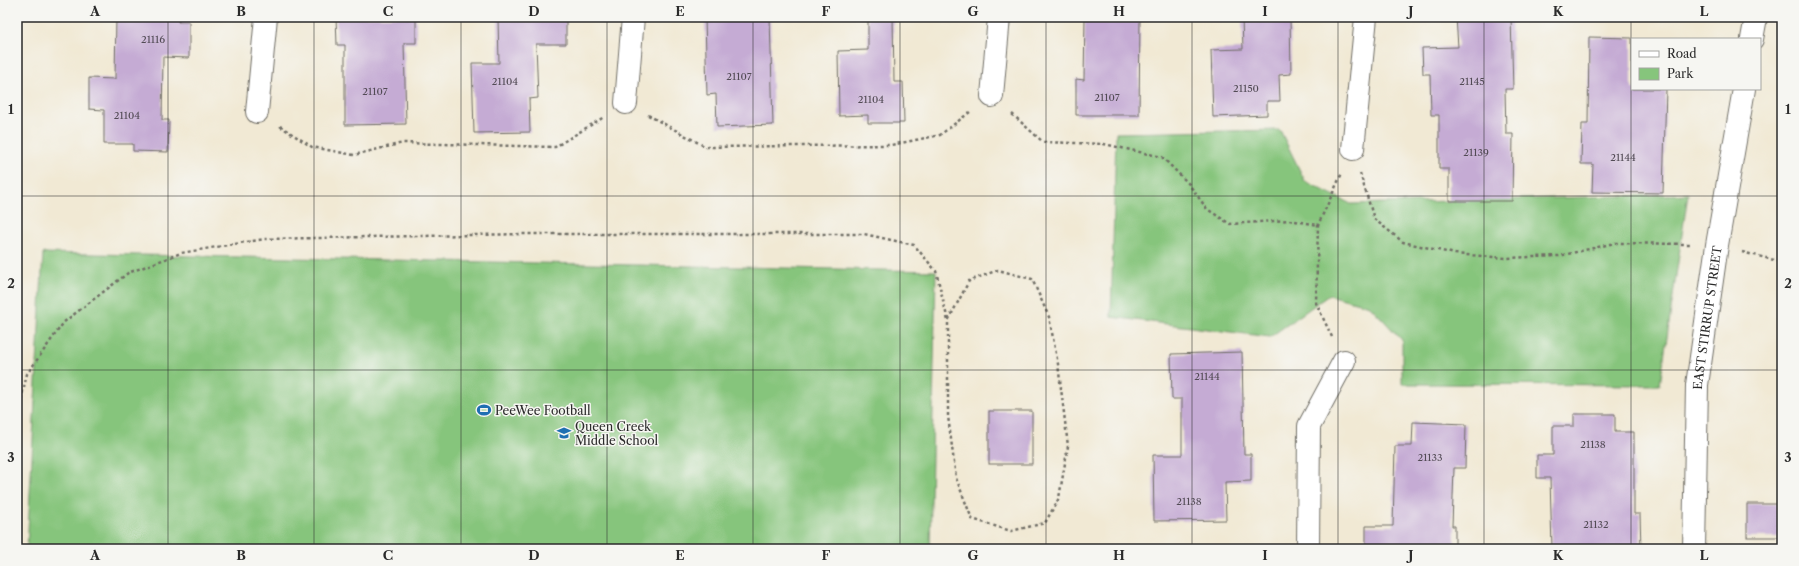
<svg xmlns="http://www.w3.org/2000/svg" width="1799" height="566" font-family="'Libre Caslon Text',serif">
  <rect width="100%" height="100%" fill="#f6f6f2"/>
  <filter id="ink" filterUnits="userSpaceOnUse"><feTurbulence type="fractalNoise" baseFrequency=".025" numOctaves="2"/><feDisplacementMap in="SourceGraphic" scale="8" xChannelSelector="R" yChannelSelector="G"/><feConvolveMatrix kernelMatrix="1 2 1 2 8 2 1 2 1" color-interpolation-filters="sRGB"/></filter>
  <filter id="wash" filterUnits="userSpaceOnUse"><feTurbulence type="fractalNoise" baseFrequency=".012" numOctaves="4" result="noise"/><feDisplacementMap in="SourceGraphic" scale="16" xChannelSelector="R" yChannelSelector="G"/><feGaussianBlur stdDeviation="0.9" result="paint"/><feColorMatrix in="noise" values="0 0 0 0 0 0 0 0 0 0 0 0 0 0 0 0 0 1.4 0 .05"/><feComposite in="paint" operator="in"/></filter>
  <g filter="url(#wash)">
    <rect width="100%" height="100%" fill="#f1e9d4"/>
    <g fill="#86c57c" stroke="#587854">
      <polygon points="1280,130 1305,181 1351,204 1688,194 1660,385 1402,384 1402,340 1370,306 1329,295 1270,337 1111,317 1116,133"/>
      <polygon points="43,253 936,271 930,549 27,549"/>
    </g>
    <g id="blocks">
      <g fill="#c5abd4">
        <polygon points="116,17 178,17 178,22 189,22 189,58 163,57 162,120 169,120 168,152 133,151 133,144 104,144 104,110 89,109 89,78 115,79"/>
        <polygon points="336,17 416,17 416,43 404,43 406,124 345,125 345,45 337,45"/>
        <polygon points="498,17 566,17 566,44 536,44 538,98 529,99 530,132 474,133 472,63 499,63"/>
        <polygon points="705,17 770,17 773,125 717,127 716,94 707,95"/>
        <polygon points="868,17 893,17 894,82 903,82 904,123 868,123 868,115 839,116 838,51 868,50"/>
        <polygon points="1085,17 1140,17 1139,115 1076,115 1076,79 1084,80"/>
        <polygon points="1242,17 1290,17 1291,74 1279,75 1280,101 1267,101 1267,115 1213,117 1211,50 1243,49"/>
        <polygon points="1456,17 1511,17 1513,89 1505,89 1506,134 1513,134 1512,201 1449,201 1449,169 1439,169 1439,115 1431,115 1430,74 1423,74 1422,48 1458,47"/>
        <polygon points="1589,37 1632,38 1632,89 1666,89 1663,193 1592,192 1593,164 1581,164 1582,124 1588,124"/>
        <polygon points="1242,352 1244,454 1251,454 1251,481 1225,482 1226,520 1154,521 1153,455 1182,455 1182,399 1172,399 1171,354"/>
        <rect x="989" y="411" width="43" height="53"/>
        <polygon points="1574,414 1615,414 1615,432 1634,432 1634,514 1640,514 1641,549 1552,549 1550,478 1537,478 1537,455 1553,455 1553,426 1574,426"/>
        <polygon points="1413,422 1466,424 1465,468 1454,468 1452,526 1455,526 1455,549 1366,549 1366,526 1393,526 1395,446 1412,446"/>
        <rect x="1747" y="504" width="35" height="33"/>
      </g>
    </g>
  </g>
  <g filter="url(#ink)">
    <use href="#blocks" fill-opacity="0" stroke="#706e66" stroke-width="1"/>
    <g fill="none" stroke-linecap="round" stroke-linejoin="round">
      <defs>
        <g id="street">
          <polyline points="1752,39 1756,17"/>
          <polyline points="992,96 999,17"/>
          <polyline points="626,103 633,17"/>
          <polyline points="257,112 266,17"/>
          <polyline points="1353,149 1366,17"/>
          <polyline points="1308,549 1309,426 1344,361"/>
          <path id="s1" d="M 1694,549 L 1697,385 L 1717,245 L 1744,89"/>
        </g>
      </defs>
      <use href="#street" stroke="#706e66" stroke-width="24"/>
      <g stroke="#706e66" stroke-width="2.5" stroke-dasharray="3 3" stroke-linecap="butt">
        <polyline points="1012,114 1043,142 1104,144 1162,157 1188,183 1207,209 1230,224 1289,220 1318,225"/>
        <polyline points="648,115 706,147 891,145 940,135 970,112"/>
        <polyline points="280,126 312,147 354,155 403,143 555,147 604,117"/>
        <polyline points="1360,173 1374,219 1403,242 1455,254 1506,258 1559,256 1615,243 1690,244"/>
        <polyline points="1742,252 1782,262"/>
        <polyline points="1332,337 1316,303 1318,225 1342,173"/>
        <polyline points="17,417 27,374 64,322 128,273 181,253 264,239 525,234 864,234 914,245 936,271 948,321 948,416 956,478 972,519 1011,531 1045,523 1059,498 1068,446 1058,364 1049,317 1032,279 998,270 969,281 948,321"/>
      </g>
      <use href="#street" stroke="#fff" stroke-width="22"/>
    </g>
  </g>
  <path fill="none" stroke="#2b2b2b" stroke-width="1" stroke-opacity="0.55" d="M 168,17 L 168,549M 314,17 L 314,549M 461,17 L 461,549M 607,17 L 607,549M 753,17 L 753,549M 900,17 L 900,549M 1046,17 L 1046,549M 1192,17 L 1192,549M 1338,17 L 1338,549M 1484,17 L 1484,549M 1631,17 L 1631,549M 17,196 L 1782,196M 17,370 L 1782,370"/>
  <defs>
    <symbol id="stadium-bare" viewBox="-9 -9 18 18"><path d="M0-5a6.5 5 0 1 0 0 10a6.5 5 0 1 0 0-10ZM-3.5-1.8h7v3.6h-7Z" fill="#1f6fb2" stroke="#f6f6f2" stroke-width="2.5" paint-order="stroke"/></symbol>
    <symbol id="school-bare" viewBox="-9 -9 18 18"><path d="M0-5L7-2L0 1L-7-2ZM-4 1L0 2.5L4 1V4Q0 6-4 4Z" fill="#1f6fb2" stroke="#f6f6f2" stroke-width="2.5" paint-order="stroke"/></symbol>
  </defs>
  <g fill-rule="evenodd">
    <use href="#stadium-bare" x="474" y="400" width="20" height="20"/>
    <use href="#school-bare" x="554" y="423" width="20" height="20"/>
  </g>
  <g text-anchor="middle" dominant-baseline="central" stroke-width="3" stroke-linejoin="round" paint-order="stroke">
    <g font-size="10" fill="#524b55">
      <text x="153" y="39">21116</text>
      <text x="739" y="76">21107</text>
      <text x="505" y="81">21104</text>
      <text x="1472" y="81">21145</text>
      <text x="1246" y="88">21150</text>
      <text x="375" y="91">21107</text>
      <text x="1107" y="97">21107</text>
      <text x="871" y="99">21104</text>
      <text x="127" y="115">21104</text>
      <text x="1476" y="152">21139</text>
      <text x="1623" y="157">21144</text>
      <text x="1207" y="376">21144</text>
      <text x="1593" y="444">21138</text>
      <text x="1430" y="457">21133</text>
      <text x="1189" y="501">21138</text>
      <text x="1596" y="524">21132</text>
    </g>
    <g font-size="12" fill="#2b2b2b" stroke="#f6f6f2">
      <text stroke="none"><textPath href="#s1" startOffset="232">EAST STIRRUP STREET</textPath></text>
    </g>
    <g font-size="12" fill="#2b2b2b" stroke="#f6f6f2" text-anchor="start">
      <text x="495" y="410">PeeWee Football</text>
      <text x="575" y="426">Queen Creek<tspan x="575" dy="14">Middle School</tspan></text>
    </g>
  </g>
  <rect width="1799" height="566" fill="none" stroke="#f6f6f2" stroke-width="44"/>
  <rect x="1631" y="38" width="130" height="52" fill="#f6f6f2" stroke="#a5a5a2"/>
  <rect x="1639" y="51" width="20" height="6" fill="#ffffff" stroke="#a5a5a2"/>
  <text x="1667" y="58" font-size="12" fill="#2b2b2b">Road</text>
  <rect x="1639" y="68" width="20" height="12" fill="#86c57c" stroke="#a5a5a2"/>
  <text x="1667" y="78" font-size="12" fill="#2b2b2b">Park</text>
  <rect x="22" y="22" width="1755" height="522" fill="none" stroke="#2b2b2b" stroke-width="1.5"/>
  <g font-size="13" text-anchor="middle" font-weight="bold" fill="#2b2b2b">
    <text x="95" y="16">A</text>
    <text x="241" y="16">B</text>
    <text x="388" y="16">C</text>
    <text x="534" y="16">D</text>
    <text x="680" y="16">E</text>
    <text x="826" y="16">F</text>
    <text x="973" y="16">G</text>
    <text x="1119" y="16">H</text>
    <text x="1265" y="16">I</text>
    <text x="1411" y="16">J</text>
    <text x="1558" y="16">K</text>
    <text x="1704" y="16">L</text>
    <text x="11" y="114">1</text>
    <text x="1788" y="114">1</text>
    <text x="11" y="288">2</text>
    <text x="1788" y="288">2</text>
    <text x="11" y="462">3</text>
    <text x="1788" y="462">3</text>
    <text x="95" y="560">A</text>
    <text x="241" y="560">B</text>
    <text x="388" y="560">C</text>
    <text x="534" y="560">D</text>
    <text x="680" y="560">E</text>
    <text x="826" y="560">F</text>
    <text x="973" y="560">G</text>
    <text x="1119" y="560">H</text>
    <text x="1265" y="560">I</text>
    <text x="1411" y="560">J</text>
    <text x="1558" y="560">K</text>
    <text x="1704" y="560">L</text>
  </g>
</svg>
